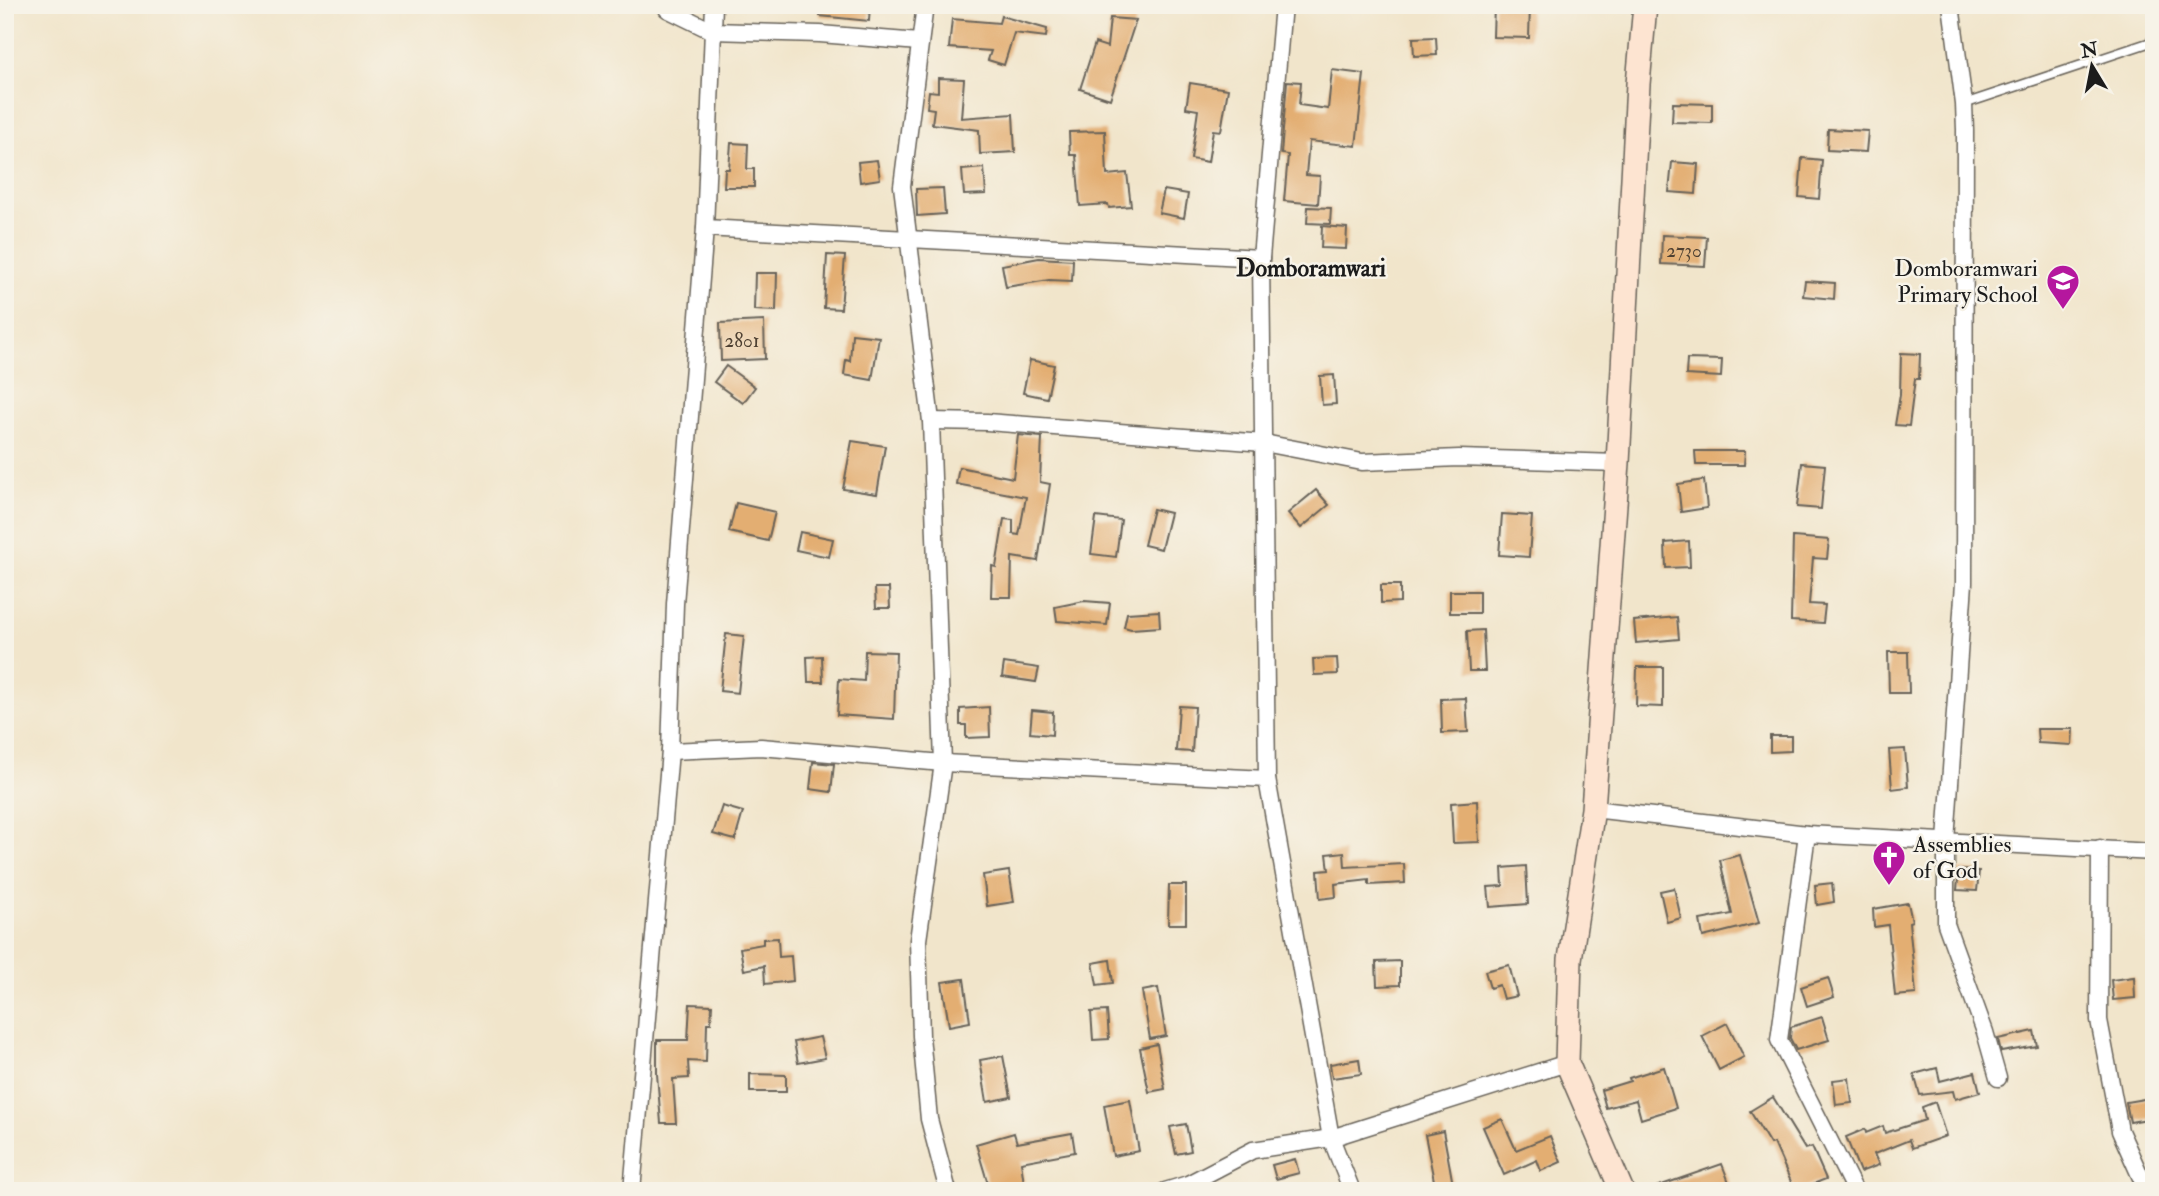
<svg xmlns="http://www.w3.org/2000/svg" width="2159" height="1196" font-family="'IM FELL Double Pica',serif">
  <rect width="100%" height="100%" fill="#f7f3e8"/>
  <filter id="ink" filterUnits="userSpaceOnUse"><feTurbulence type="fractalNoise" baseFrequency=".0143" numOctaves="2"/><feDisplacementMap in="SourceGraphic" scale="14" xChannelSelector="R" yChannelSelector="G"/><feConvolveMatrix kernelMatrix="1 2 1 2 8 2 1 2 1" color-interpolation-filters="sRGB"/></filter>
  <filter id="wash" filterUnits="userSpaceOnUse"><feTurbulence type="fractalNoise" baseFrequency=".00686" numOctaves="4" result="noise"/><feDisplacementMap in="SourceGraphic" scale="28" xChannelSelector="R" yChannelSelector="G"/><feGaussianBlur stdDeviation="1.57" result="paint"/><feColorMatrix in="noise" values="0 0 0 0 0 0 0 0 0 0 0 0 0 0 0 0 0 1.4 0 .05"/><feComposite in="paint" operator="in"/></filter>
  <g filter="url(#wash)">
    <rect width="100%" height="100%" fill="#f1e5cb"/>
    <g id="blocks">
      <g fill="#e3ae72">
        <polygon points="821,5 870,5 869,21 820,16"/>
        <polygon points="1494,5 1530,5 1529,38 1493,37"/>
        <polygon points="1001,16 1047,29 1046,37 1014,33 1004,65 988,60 991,51 949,48 952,19 999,23"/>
        <polygon points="1110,18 1136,20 1110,99 1080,89 1095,43 1107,47"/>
        <polygon points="1436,37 1437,55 1414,56 1413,38"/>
        <polygon points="1332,70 1364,74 1356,146 1309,141 1306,175 1320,176 1318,204 1284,201 1288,155 1281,154 1287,81 1301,82 1299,105 1328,109"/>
        <polygon points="938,78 964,79 961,118 1013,114 1015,152 980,154 979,130 932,124 934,109 927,108 929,91 938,92"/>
        <polygon points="1190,83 1228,89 1221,131 1213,130 1208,162 1191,159 1198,110 1186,108"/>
        <polygon points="1673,103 1712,104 1712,123 1672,122"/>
        <polygon points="1828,129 1868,131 1866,152 1827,150"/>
        <polygon points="1105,131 1107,175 1127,173 1131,206 1109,208 1108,204 1080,206 1076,155 1070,155 1069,132"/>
        <polygon points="731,143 748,144 747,169 754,169 754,187 724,187 725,169 729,169"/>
        <polygon points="1802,158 1822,160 1819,199 1799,197"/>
        <polygon points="877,160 880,179 860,182 858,162"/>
        <polygon points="1672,162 1698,164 1696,194 1669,192"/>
        <polygon points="984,168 986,194 964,195 962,170"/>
        <polygon points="943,188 945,214 917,216 916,189"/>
        <polygon points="1164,190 1188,194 1184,218 1159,213"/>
        <polygon points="1308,207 1331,208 1330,224 1307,223"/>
        <polygon points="1322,226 1347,228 1346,249 1321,248"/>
        <polygon points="1662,235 1707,237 1705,266 1661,264"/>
        <polygon points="827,255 845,256 841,309 824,308"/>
        <polygon points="1039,258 1073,260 1072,281 1049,280 1006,287 1002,265"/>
        <polygon points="755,273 777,273 776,311 754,310"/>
        <polygon points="1805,281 1835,283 1834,299 1803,296"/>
        <polygon points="764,321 765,359 721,361 720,323"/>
        <polygon points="852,334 879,337 872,380 844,375 846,360 850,361"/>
        <polygon points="1901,353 1920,354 1919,379 1915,379 1909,426 1895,425 1900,395"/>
        <polygon points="1687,359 1722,360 1721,377 1686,375"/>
        <polygon points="1030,360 1054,365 1047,398 1023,393"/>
        <polygon points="726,366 755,387 743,403 714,382"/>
        <polygon points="1334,375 1336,404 1322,405 1320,376"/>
        <polygon points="1018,435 1042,437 1040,482 1050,484 1038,561 1012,557 1011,597 991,597 992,566 996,567 1004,519 1013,520 1013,534 1019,535 1026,497 956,484 959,467 1013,478"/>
        <polygon points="852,441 885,446 877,494 843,489"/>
        <polygon points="1695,451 1745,451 1744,465 1696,465"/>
        <polygon points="1802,463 1825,465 1821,509 1797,507"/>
        <polygon points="1704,480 1707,508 1681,512 1678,484"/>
        <polygon points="1316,490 1329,505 1301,528 1288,513"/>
        <polygon points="736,503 775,512 768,541 729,532"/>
        <polygon points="1153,509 1170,513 1161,549 1144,545"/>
        <polygon points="1502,514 1532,516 1529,557 1499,555"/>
        <polygon points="1096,517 1121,520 1116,557 1091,554"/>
        <polygon points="800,532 833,539 829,557 796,550"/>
        <polygon points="1793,537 1829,540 1827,559 1813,558 1809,604 1825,605 1823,623 1791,621"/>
        <polygon points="1689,541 1690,567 1666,568 1665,543"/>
        <polygon points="1381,585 1400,585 1400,602 1381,603"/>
        <polygon points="875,588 889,588 890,608 876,608"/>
        <rect x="1450" y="591" width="29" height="22"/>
        <polygon points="1084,601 1110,603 1107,625 1057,621 1055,607"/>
        <polygon points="1159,611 1160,627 1131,629 1124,627 1127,613"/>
        <polygon points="1677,617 1679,639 1636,643 1634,621"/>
        <polygon points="1483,630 1485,671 1469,671 1467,631"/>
        <polygon points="726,634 744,636 738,693 720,691"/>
        <polygon points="865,651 896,652 894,719 837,715 839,679 864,681"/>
        <polygon points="1888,652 1908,652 1909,693 1889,693"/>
        <polygon points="822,656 823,682 808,682 807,657"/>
        <polygon points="1337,658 1338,674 1314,675 1313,659"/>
        <polygon points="1004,663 1039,668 1036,682 1002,677"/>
        <polygon points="1637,667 1663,667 1663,707 1636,706"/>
        <polygon points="1466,698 1468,732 1442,733 1441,699"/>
        <polygon points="1179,706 1195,707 1192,752 1176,751"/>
        <polygon points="989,707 990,737 966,738 966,725 960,725 960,709"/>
        <polygon points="1032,710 1053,712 1052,735 1030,733"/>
        <polygon points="2037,729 2073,729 2072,745 2038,743"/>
        <polygon points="1770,736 1791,736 1791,751 1770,752"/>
        <polygon points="1905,749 1908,787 1892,789 1889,750"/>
        <polygon points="813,762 834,764 831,792 810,789"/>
        <polygon points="1477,801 1479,842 1453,843 1451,803"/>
        <polygon points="722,806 743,812 735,840 713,834"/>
        <polygon points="1344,852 1345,867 1404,864 1405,883 1369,885 1369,880 1335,884 1336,897 1320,899 1318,871 1329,870 1327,854"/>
        <polygon points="1740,855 1759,923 1703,937 1700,920 1732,914 1720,860"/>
        <polygon points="1526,866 1528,904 1490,907 1488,887 1503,886 1502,868"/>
        <polygon points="1959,870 1979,871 1977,891 1957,890"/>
        <polygon points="1009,871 1014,902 987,906 983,875"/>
        <polygon points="1832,883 1834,902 1817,905 1815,885"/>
        <polygon points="1169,885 1186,885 1186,924 1168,924"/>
        <polygon points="1674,888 1681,918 1667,922 1660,891"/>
        <polygon points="1908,903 1912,921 1909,922 1916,994 1895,996 1888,925 1874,927 1873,909"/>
        <polygon points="778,938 779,957 791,956 793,981 765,984 764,966 744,970 740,948 763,944 763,939"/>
        <polygon points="1110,960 1113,983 1097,985 1093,963"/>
        <polygon points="1400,961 1400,985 1377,986 1376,962"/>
        <polygon points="1509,965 1517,996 1503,999 1499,985 1490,988 1485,971"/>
        <polygon points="2134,977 2135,998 2113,1000 2111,980"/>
        <polygon points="1828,978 1834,997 1807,1006 1801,987"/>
        <polygon points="964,979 970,1022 949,1026 942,982"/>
        <polygon points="1158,988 1166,1036 1150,1039 1142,991"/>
        <polygon points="690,1004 712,1005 711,1023 707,1023 706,1062 688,1061 689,1078 673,1079 676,1123 661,1123 657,1074 657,1040 688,1040"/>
        <polygon points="1107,1011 1109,1039 1093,1040 1091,1012"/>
        <polygon points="1822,1017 1829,1040 1796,1050 1790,1038 1791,1027"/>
        <polygon points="1727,1023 1744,1057 1719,1070 1702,1036"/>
        <polygon points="2034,1031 2037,1046 2001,1052 1998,1039"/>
        <polygon points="820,1037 825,1058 798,1063 794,1042"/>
        <polygon points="1157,1044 1165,1089 1149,1092 1140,1048"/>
        <polygon points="1003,1056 1011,1097 987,1102 980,1060"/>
        <polygon points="1359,1059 1361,1074 1332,1078 1330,1064"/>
        <polygon points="1664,1067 1676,1108 1641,1119 1636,1100 1606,1108 1601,1090 1630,1081 1629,1078"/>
        <polygon points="1937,1068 1940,1081 1975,1072 1980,1092 1955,1099 1953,1091 1920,1095 1914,1074"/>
        <polygon points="750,1074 786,1075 786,1092 750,1092"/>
        <polygon points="1849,1078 1852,1103 1836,1105 1833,1080"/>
        <polygon points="1773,1097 1805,1149 1812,1147 1826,1179 1795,1191 1774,1143 1770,1144 1750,1111"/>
        <polygon points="2150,1098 2153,1118 2130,1122 2126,1102"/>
        <polygon points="1130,1100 1139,1151 1113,1156 1104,1105"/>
        <polygon points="1935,1102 1946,1136 1912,1148 1909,1140 1874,1154 1879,1165 1860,1172 1846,1137 1865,1129 1866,1133 1883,1126 1885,1133 1925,1120 1922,1107"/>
        <polygon points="1502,1119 1516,1150 1550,1136 1561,1162 1541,1171 1537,1160 1504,1175 1483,1127"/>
        <polygon points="1186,1124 1191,1151 1176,1154 1170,1127"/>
        <polygon points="1443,1131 1450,1168 1454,1191 1436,1191 1425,1135"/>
        <polygon points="1014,1133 1017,1143 1072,1133 1075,1152 1021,1162 1025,1191 990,1191 976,1144"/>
        <polygon points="1295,1159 1299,1173 1276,1179 1272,1165"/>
        <polygon points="1722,1164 1730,1185 1715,1191 1653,1191 1653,1188"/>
      </g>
    </g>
  </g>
  <g filter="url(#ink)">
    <use href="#blocks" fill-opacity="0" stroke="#676259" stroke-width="2"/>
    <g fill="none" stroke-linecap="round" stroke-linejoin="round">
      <defs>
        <polyline id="lane" points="1964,104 2154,41"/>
        <g id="street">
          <polyline points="925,5 902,186 931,421 943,763 918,940 921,1036 929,1119 948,1191"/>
          <polyline points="1283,5 1261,258 1267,779 1331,1138 1352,1191"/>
          <polyline points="1951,5 1964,104 1965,130 1964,583 1946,841 1946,924 1985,1032 1998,1078"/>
          <polyline points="667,9 712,31 820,34 919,42"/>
          <polyline points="705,228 1261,258"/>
          <polyline points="931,421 987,422 1264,443 1362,462 1459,458 1618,463"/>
          <polyline points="670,751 761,747 943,763 1267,779"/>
          <polyline points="1593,809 1807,834 2154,852"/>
          <polyline points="1807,834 1779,1040 1855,1191"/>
          <polyline points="2100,848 2099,1020 2120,1131 2147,1191"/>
          <polyline points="632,1191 670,751 675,604 705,228 714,5"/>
          <polyline points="1165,1191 1188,1184 1253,1150 1331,1138 1567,1063"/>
        </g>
        <polyline id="secondary" points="1622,1191 1567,1063 1570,959 1593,809 1618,463 1638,84 1645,5"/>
      </defs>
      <use href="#lane" stroke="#676259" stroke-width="11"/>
      <use href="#street" stroke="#676259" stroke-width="19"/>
      <use href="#secondary" stroke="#676259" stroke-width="26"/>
      <use href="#lane" stroke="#fff" stroke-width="8"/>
      <use href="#street" stroke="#fff" stroke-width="16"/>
      <use href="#secondary" stroke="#fde4d1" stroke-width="23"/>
    </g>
  </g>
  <defs>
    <symbol id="school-pin" viewBox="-11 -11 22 30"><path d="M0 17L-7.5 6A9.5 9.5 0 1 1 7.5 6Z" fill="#b5179e" stroke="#f7f3e8"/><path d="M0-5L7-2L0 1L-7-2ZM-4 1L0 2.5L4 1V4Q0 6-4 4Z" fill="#fff"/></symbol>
    <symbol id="church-pin" viewBox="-11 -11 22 30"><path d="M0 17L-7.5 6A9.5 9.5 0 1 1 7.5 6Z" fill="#b5179e" stroke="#f7f3e8"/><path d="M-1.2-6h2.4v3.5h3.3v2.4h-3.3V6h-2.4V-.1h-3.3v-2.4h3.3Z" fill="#fff"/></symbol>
  </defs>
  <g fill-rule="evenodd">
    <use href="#school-pin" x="2044" y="262" width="38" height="52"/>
    <use href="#church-pin" x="1870" y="838" width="38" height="52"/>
  </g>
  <g text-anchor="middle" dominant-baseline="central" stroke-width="5" stroke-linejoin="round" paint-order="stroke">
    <g font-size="19" fill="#4e4032">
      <text x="1684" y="251">2730</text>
      <text x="742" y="341">2801</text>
    </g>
    <g font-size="23" fill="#1c1c1c" stroke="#f7f3e8" text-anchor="end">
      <text x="2038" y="268">Domboramwari<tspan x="2038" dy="26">Primary School</tspan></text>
      <text x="1913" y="844" text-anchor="start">Assemblies<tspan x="1913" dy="26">of God</tspan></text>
    </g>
    <g font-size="24" font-weight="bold" fill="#1c1c1c" stroke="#f7f3e8">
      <text x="1311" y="268">Domboramwari</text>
    </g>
  </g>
  <rect width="2159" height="1196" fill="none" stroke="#f7f3e8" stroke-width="28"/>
  <g transform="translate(2092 66) rotate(350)" stroke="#f7f3e8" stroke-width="5" paint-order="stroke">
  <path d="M0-5L12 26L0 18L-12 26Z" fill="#1c1c1c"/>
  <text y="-10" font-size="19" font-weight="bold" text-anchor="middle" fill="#1c1c1c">N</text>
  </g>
</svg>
